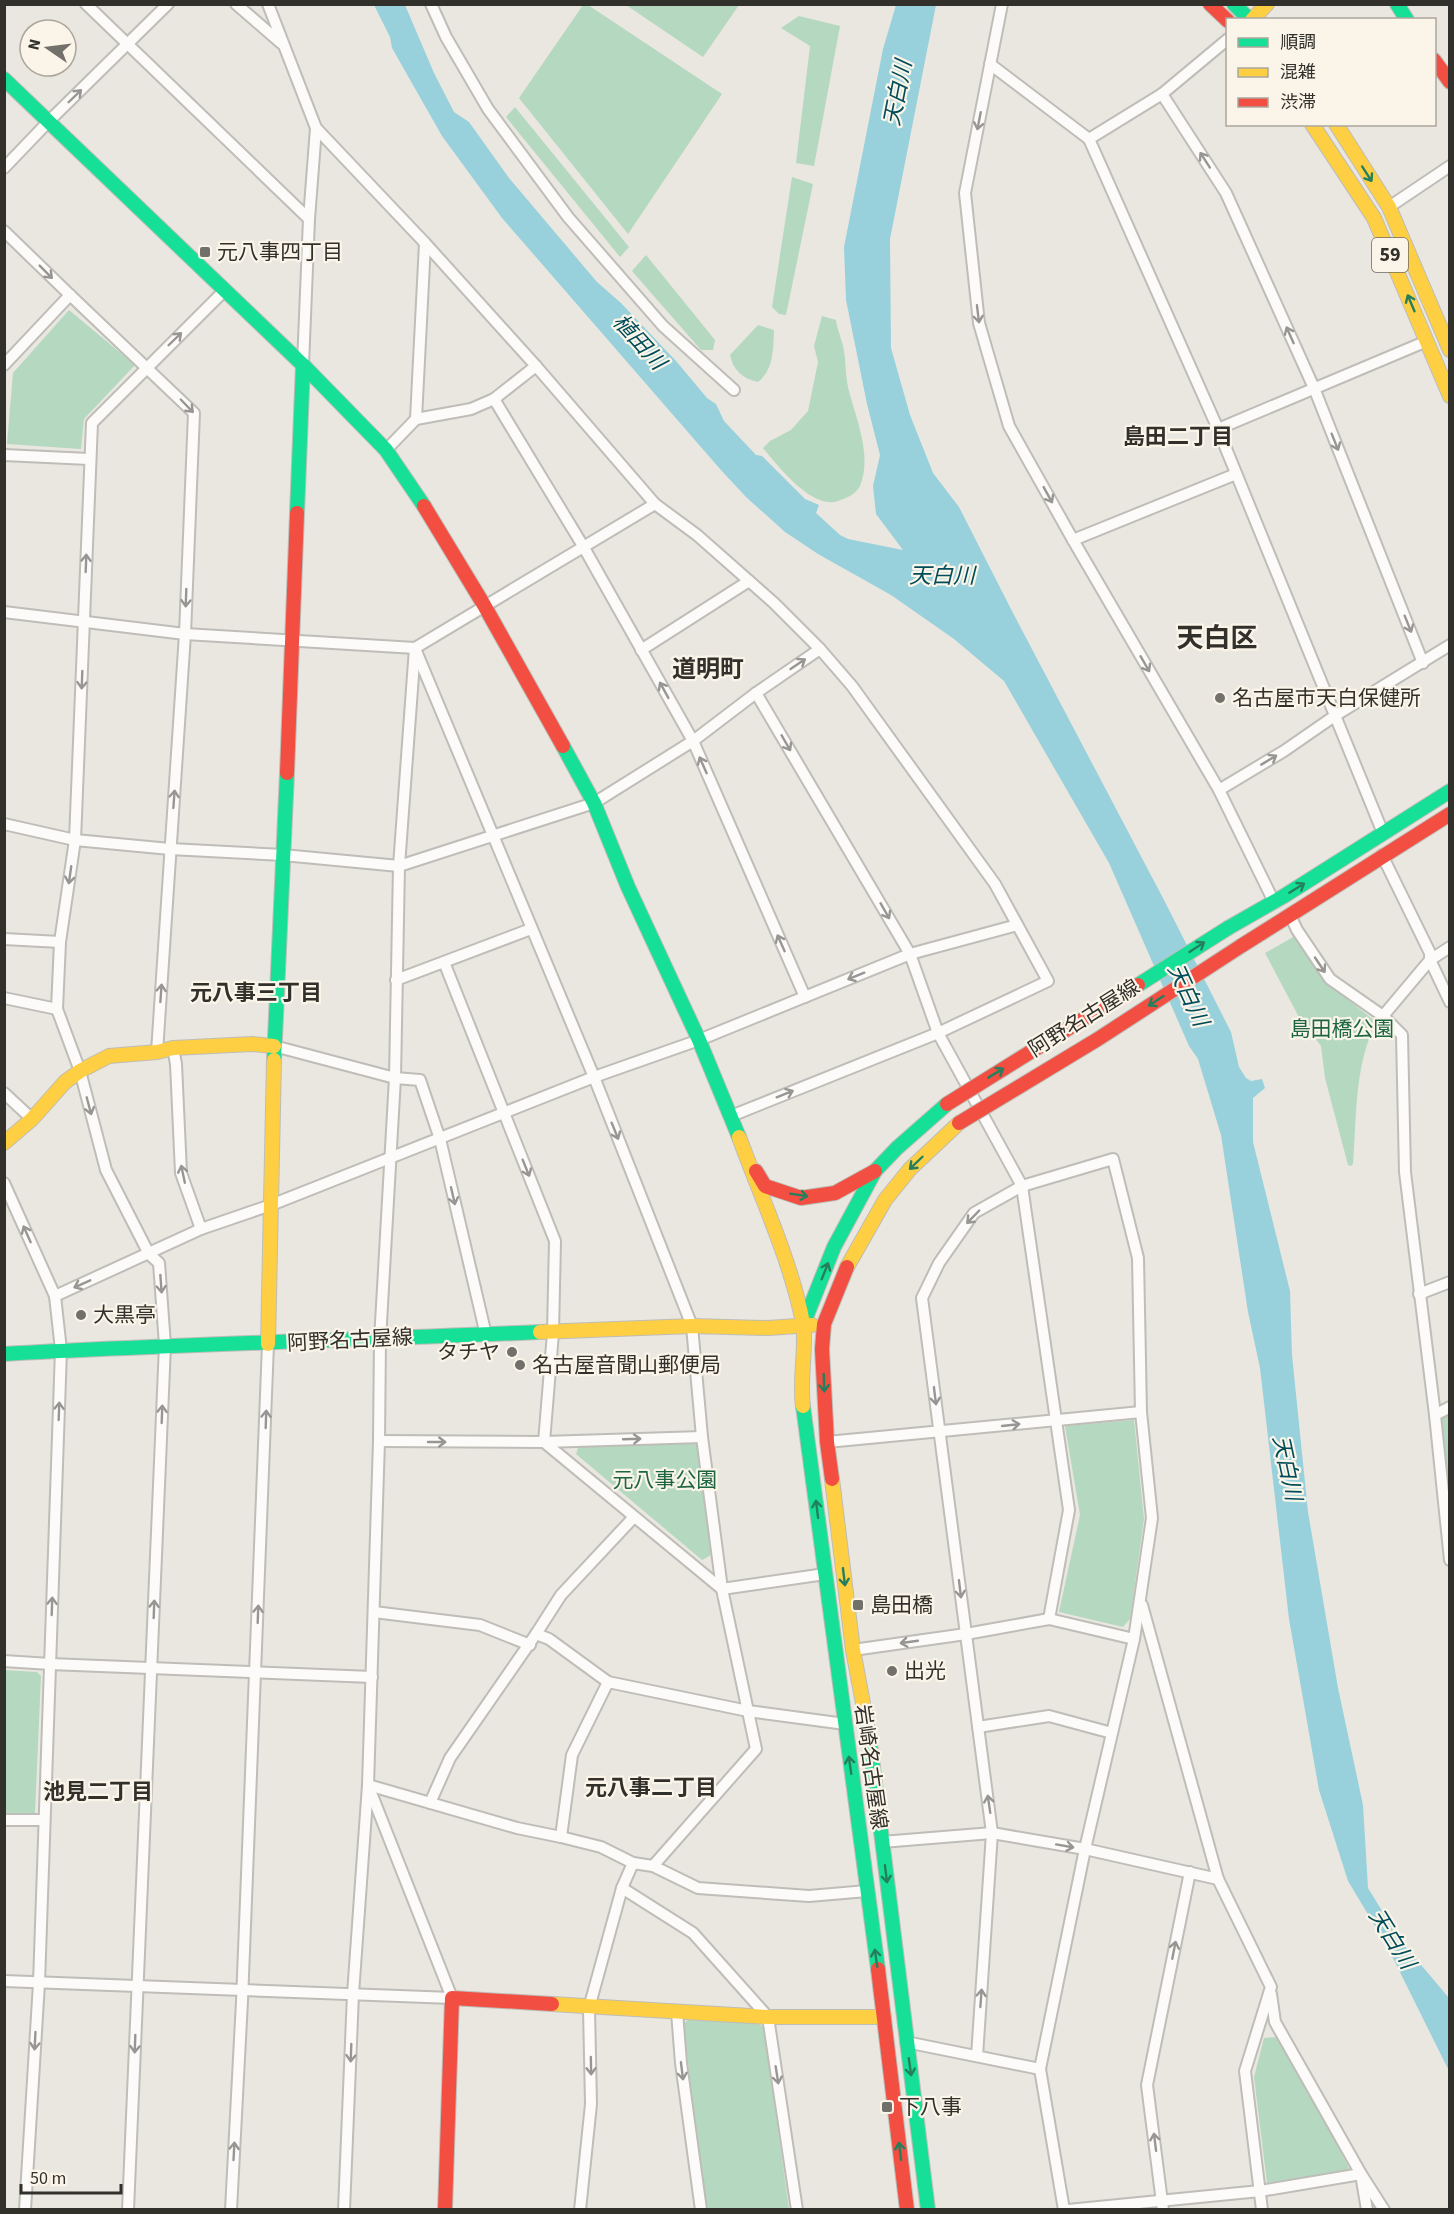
<svg xmlns="http://www.w3.org/2000/svg" width="1454" height="2214" font-family="'Source Sans 3','Noto Sans JP',sans-serif">
  <rect width="100%" height="100%" fill="#e9e7e0"/>
  <g fill="#b5d8c0">
    <polygon points="583,5 588,5 722,94 628,234 519,98"/>
    <polygon points="626,5 739,5 703,57"/>
    <polygon points="799,16 840,26 814,166 796,163 810,46 781,28"/>
    <polygon points="515,107 629,247 620,257 506,117"/>
    <polygon points="792,177 813,184 786,315 779,314 772,307"/>
    <polygon points="646,255 715,340 713,350 701,350 632,271"/>
    <polygon points="69,310 135,365 84,419 81,449 7,444 13,373"/>
    <path d="M 822,316 L 836,320 C 837,329 841,337 843,346 C 846,359 845,373 848,387 C 855,417 873,455 860,486 C 856,494 847,498 838,501 C 812,510 778,466 763,448 L 770,441 L 791,430 L 808,411 L 818,362 L 814,346 Z"/>
    <path d="M 758,325 L 774,330 C 773,350 774,369 758,382 C 743,379 733,370 730,355 Z"/>
    <path d="M 1295,936 L 1326,982 L 1376,1022 C 1354,1068 1357,1114 1353,1164 L 1351,1166 L 1348,1165 L 1325,1078 L 1321,1046 L 1300,1019 L 1265,953 Z"/>
    <polygon points="1449,1413 1449,1506 1440,1418"/>
    <polygon points="1134,1420 1144,1519 1130,1619 1123,1627 1059,1612 1080,1515 1065,1426"/>
    <polygon points="694,1443 699,1447 711,1555 702,1560 576,1454 579,1445"/>
    <polygon points="5,1670 37,1672 41,1676 35,1813 31,1817 5,1816"/>
    <polygon points="688,2020 758,2023 764,2028 789,2209 707,2209 683,2024"/>
    <polygon points="1276,2037 1303,2079 1350,2170 1267,2183 1254,2077 1264,2038"/>
  </g>
  <polygon fill="#98d1dc" points="374,5 405,5 434,73 454,112 469,122 509,178 597,282 621,303 676,361 707,398 716,404 724,421 756,455 762,456 805,499 819,505 816,513 840,535 848,539 903,550 876,514 873,486 880,455 867,404 846,300 844,247 883,49 896,5 936,5 890,239 891,348 910,415 933,473 959,507 1013,613 1164,900 1231,1032 1239,1067 1246,1078 1251,1081 1262,1079 1265,1088 1253,1098 1253,1142 1290,1291 1292,1355 1308,1512 1338,1688 1363,1805 1368,1888 1400,1940 1449,1998 1449,2071 1387,1946 1348,1881 1319,1790 1289,1619 1260,1368 1248,1312 1221,1135 1198,1059 1189,1046 1109,863 1004,681 954,639 891,595 818,554 785,532 746,497 720,469 502,218 442,136 392,48 390,37"/>
  <g fill="none" stroke-linecap="round" stroke-linejoin="round">
    <defs>
      <g id="street">
        <polyline points="86,4 309,219"/>
        <polyline points="236,4 281,43"/>
        <polyline points="268,4 316,128 425,243 536,366 655,504 697,535 774,603 820,649 852,686 995,884 1048,981 938,1033 731,1116"/>
        <polyline points="431,4 446,37 488,109 568,217 663,326 734,390"/>
        <polyline points="1002,4 965,193 979,323 1009,426 1073,540 1219,790 1274,902"/>
        <polyline points="1228,39 1162,94 1089,139 1218,429 1383,833"/>
        <polyline points="990,64 1089,139"/>
        <polyline points="1162,94 1226,193 1314,388 1423,663"/>
        <polyline points="4,168 49,121 168,4"/>
        <polyline points="1389,207 1450,166"/>
        <polyline points="4,231 70,295 194,413 185,634 157,1052"/>
        <polyline points="4,365 70,295"/>
        <polyline points="303,365 309,219 316,128"/>
        <polyline points="494,399 583,546 693,741 805,997"/>
        <polyline points="416,419 471,409 494,399 536,366"/>
        <polyline points="1218,429 1427,341"/>
        <polyline points="386,450 416,419 425,243"/>
        <polyline points="4,455 89,459"/>
        <polyline points="1073,540 1236,474"/>
        <polyline points="4,612 185,634 415,648 655,504"/>
        <polyline points="641,650 749,581"/>
        <polyline points="416,651 594,1077 692,1326 702,1437 722,1589 825,1574"/>
        <polyline points="756,693 910,954 938,1033 1022,1186 1069,1510 1049,1619"/>
        <polyline points="1219,790 1284,751 1336,715 1450,645"/>
        <polyline points="4,824 75,840 170,849 283,855 399,866 594,803 693,741 756,693 820,649"/>
        <polyline points="1382,855 1430,953 1430,960 1450,1002"/>
        <polyline points="1290,915 1297,930 1330,979 1383,1016"/>
        <polyline points="4,939 60,942"/>
        <polyline points="1450,947 1430,960 1383,1016 1402,1035 1405,1172 1435,1415 1450,1560"/>
        <polyline points="444,962 555,1241 553,1333 544,1442 722,1589 756,1749 653,1866"/>
        <polyline points="396,980 531,929"/>
        <polyline points="4,998 57,1009"/>
        <polyline points="274,1046 395,1078 420,1080 440,1139 486,1335"/>
        <polyline points="173,1048 176,1064 181,1173 201,1229"/>
        <polyline points="4,1093 32,1119"/>
        <polyline points="4,1183 55,1296 61,1350 39,1983 25,2210"/>
        <polyline points="1419,1294 1450,1282"/>
        <polyline points="55,1296 201,1229 271,1205 594,1077 699,1040 910,954 1017,925"/>
        <polyline points="1435,1415 1450,1407"/>
        <polyline points="379,1441 544,1442 702,1437"/>
        <polyline points="827,1442 1141,1412"/>
        <polyline points="1142,1605 1218,1879 1271,1987 1245,2071 1262,2210"/>
        <polyline points="374,1612 480,1625 530,1645"/>
        <polyline points="536,1634 561,1595 634,1517"/>
        <polyline points="853,1650 966,1634 1049,1619 1134,1639"/>
        <polyline points="4,1661 50,1664 372,1677"/>
        <polyline points="978,1727 1049,1716 1112,1733"/>
        <polyline points="430,1803 450,1758 536,1634 549,1639 608,1682 748,1711 845,1724"/>
        <polyline points="4,1820 43,1820"/>
        <polyline points="561,1837 572,1755 608,1682"/>
        <polyline points="882,1842 992,1833 1085,1849 1218,1879"/>
        <polyline points="622,1888 693,1933 768,2017 797,2210"/>
        <polyline points="4,1981 452,1998 368,1785 379,1441 380,1340 395,1078 399,866 415,648"/>
        <polyline points="1271,1994 1275,2022 1361,2174 1384,2210"/>
        <polyline points="677,2012 681,2063 701,2210"/>
        <polyline points="906,2042 1040,2069"/>
        <polyline points="977,2056 992,1833 922,1298 939,1263 974,1213 1022,1186 1113,1159 1138,1258 1141,1412 1152,1518 1134,1639 1085,1849 1040,2069 1064,2210"/>
        <polyline points="128,2210 165,1345 159,1263 149,1254 106,1170 80,1071 57,1009 60,942 75,840 92,423 225,290"/>
        <polyline points="231,2210 242,2001 268,1344"/>
        <polyline points="344,2210 353,1994 368,1785 517,1828 561,1837 601,1847 633,1863"/>
        <polyline points="580,2210 591,2104 589,2008 622,1888 633,1863 653,1866 698,1888 809,1896 867,1891"/>
        <polyline points="1068,2210 1260,2191 1361,2174 1367,2210"/>
        <polyline points="1163,2210 1147,2085 1190,1872"/>
      </g>
      <g id="fast">
        <polyline points="1234,4 1250,20"/>
        <polyline points="1397,4 1407,20"/>
        <polyline points="4,79 303,365 386,450 424,506"/>
        <polyline points="297,513 303,365"/>
        <polyline points="563,746 594,803 628,887 699,1040 739,1137"/>
        <polyline points="1228,928 1284,896 1450,791"/>
        <polyline points="274,1060 287,773"/>
        <polyline points="803,1325 834,1247 875,1171 897,1148 947,1104"/>
        <path d="M 4,1354 C 182,1344 361,1340 540,1332"/>
        <polyline points="803,1406 878,1969"/>
        <polyline points="865,1714 870,1743 928,2210"/>
      </g>
      <g id="slow">
        <polyline points="1252,20 1267,4"/>
        <polyline points="1312,124 1374,218 1450,396"/>
        <polyline points="1336,124 1389,207 1450,350"/>
        <path d="M 739,1137 C 761,1197 791,1261 803,1323 C 807,1348 799,1379 803,1406"/>
        <polyline points="4,1143 32,1119 65,1082 80,1071 109,1056 157,1052 173,1048 252,1044 274,1046"/>
        <polyline points="847,1267 885,1200 910,1169 959,1123"/>
        <polyline points="540,1332 692,1326 768,1328 812,1325"/>
        <polyline points="268,1344 274,1060"/>
        <polyline points="832,1479 853,1650 865,1714"/>
        <polyline points="552,2004 768,2017 884,2017"/>
      </g>
      <g id="jam">
        <polyline points="1210,4 1228,21"/>
        <polyline points="1434,60 1450,82"/>
        <polyline points="424,506 484,605 563,746"/>
        <polyline points="287,773 297,513"/>
        <polyline points="1241,946 1450,814"/>
        <polyline points="756,1171 765,1186 801,1198 835,1193 875,1171"/>
        <polyline points="832,1479 827,1442 822,1349 824,1324 847,1267"/>
        <polyline points="878,1969 907,2210"/>
        <polyline points="445,2210 452,1998 552,2004"/>
      </g>
    </defs>
    <use href="#street" stroke="#bebdb7" stroke-width="14"/>
    <use href="#fast" stroke="#bebdb7" stroke-width="16"/>
    <use href="#slow" stroke="#bebdb7" stroke-width="16"/>
    <use href="#jam" stroke="#bebdb7" stroke-width="16"/>
    <use href="#street" stroke="#fcfbfa" stroke-width="10"/>
    <use href="#fast" stroke="#16e098" stroke-width="14"/>
    <use href="#slow" stroke="#ffcf43" stroke-width="14"/>
    <use href="#jam" stroke="#f24e42" stroke-width="14"/>
    <defs>
      <polyline id="fast-bridge" points="1138,985 1228,928"/>
      <g id="jam-bridge">
        <polyline points="947,1104 1138,985"/>
        <polyline points="959,1123 1098,1039 1241,946"/>
      </g>
    </defs>
    <use href="#fast-bridge" stroke="#bebdb7" stroke-width="16" stroke-linecap="butt"/>
    <use href="#jam-bridge" stroke="#bebdb7" stroke-width="16" stroke-linecap="butt"/>
    <use href="#fast-bridge" stroke="#16e098" stroke-width="14"/>
    <use href="#jam-bridge" stroke="#f24e42" stroke-width="14"/>
  </g>
  <defs><path id="oneway-shaft" d="M-6 0H5M1.5-3L5.5 0L1.5 3" fill="none" stroke-width="1.6" stroke-linecap="round" stroke-linejoin="round" transform="scale(1.5)"/></defs>
  <g stroke="#979692">
    <use href="#oneway-shaft" transform="translate(75 96) rotate(-44)"/>
    <use href="#oneway-shaft" transform="translate(979 121) rotate(101)"/>
    <use href="#oneway-shaft" transform="translate(1205 160) rotate(-123)"/>
    <use href="#oneway-shaft" transform="translate(46 272) rotate(45)"/>
    <use href="#oneway-shaft" transform="translate(978 314) rotate(83)"/>
    <use href="#oneway-shaft" transform="translate(1290 335) rotate(-114)"/>
    <use href="#oneway-shaft" transform="translate(175 339) rotate(-44)"/>
    <use href="#oneway-shaft" transform="translate(187 406) rotate(46)"/>
    <use href="#oneway-shaft" transform="translate(1335 442) rotate(68)"/>
    <use href="#oneway-shaft" transform="translate(1048 495) rotate(61)"/>
    <use href="#oneway-shaft" transform="translate(86 563) rotate(-88)"/>
    <use href="#oneway-shaft" transform="translate(186 598) rotate(92)"/>
    <use href="#oneway-shaft" transform="translate(1408 624) rotate(68)"/>
    <use href="#oneway-shaft" transform="translate(798 664) rotate(-34)"/>
    <use href="#oneway-shaft" transform="translate(1145 664) rotate(60)"/>
    <use href="#oneway-shaft" transform="translate(82 680) rotate(92)"/>
    <use href="#oneway-shaft" transform="translate(664 690) rotate(-119)"/>
    <use href="#oneway-shaft" transform="translate(786 743) rotate(60)"/>
    <use href="#oneway-shaft" transform="translate(1269 760) rotate(-31)"/>
    <use href="#oneway-shaft" transform="translate(703 765) rotate(-114)"/>
    <use href="#oneway-shaft" transform="translate(174 799) rotate(-86)"/>
    <use href="#oneway-shaft" transform="translate(70 875) rotate(98)"/>
    <use href="#oneway-shaft" transform="translate(885 911) rotate(60)"/>
    <use href="#oneway-shaft" transform="translate(781 943) rotate(-114)"/>
    <use href="#oneway-shaft" transform="translate(1320 965) rotate(56)"/>
    <use href="#oneway-shaft" transform="translate(856 976) rotate(158)"/>
    <use href="#oneway-shaft" transform="translate(161 993) rotate(-86)"/>
    <use href="#oneway-shaft" transform="translate(785 1094) rotate(-22)"/>
    <use href="#oneway-shaft" transform="translate(89 1106) rotate(75)"/>
    <use href="#oneway-shaft" transform="translate(615 1131) rotate(68)"/>
    <use href="#oneway-shaft" transform="translate(526 1168) rotate(68)"/>
    <use href="#oneway-shaft" transform="translate(183 1174) rotate(-102)"/>
    <use href="#oneway-shaft" transform="translate(453 1196) rotate(77)"/>
    <use href="#oneway-shaft" transform="translate(973 1217) rotate(134)"/>
    <use href="#oneway-shaft" transform="translate(27 1234) rotate(-114)"/>
    <use href="#oneway-shaft" transform="translate(82 1284) rotate(156)"/>
    <use href="#oneway-shaft" transform="translate(161 1284) rotate(86)"/>
    <use href="#oneway-shaft" transform="translate(935 1396) rotate(83)"/>
    <use href="#oneway-shaft" transform="translate(59 1411) rotate(-88)"/>
    <use href="#oneway-shaft" transform="translate(162 1414) rotate(-88)"/>
    <use href="#oneway-shaft" transform="translate(266 1419) rotate(-88)"/>
    <use href="#oneway-shaft" transform="translate(1011 1425) rotate(-6)"/>
    <use href="#oneway-shaft" transform="translate(632 1439) rotate(-2)"/>
    <use href="#oneway-shaft" transform="translate(437 1442)"/>
    <use href="#oneway-shaft" transform="translate(960 1589) rotate(83)"/>
    <use href="#oneway-shaft" transform="translate(52 1606) rotate(-88)"/>
    <use href="#oneway-shaft" transform="translate(154 1609) rotate(-88)"/>
    <use href="#oneway-shaft" transform="translate(258 1614) rotate(-88)"/>
    <use href="#oneway-shaft" transform="translate(909 1642) rotate(172)"/>
    <use href="#oneway-shaft" transform="translate(989 1804) rotate(-98)"/>
    <use href="#oneway-shaft" transform="translate(1065 1846) rotate(10)"/>
    <use href="#oneway-shaft" transform="translate(1174 1950) rotate(-79)"/>
    <use href="#oneway-shaft" transform="translate(981 1998) rotate(-86)"/>
    <use href="#oneway-shaft" transform="translate(35 2041) rotate(93)"/>
    <use href="#oneway-shaft" transform="translate(135 2044) rotate(92)"/>
    <use href="#oneway-shaft" transform="translate(351 2053) rotate(92)"/>
    <use href="#oneway-shaft" transform="translate(591 2066) rotate(89)"/>
    <use href="#oneway-shaft" transform="translate(682 2071) rotate(83)"/>
    <use href="#oneway-shaft" transform="translate(777 2075) rotate(81)"/>
    <use href="#oneway-shaft" transform="translate(1155 2142) rotate(-97)"/>
    <use href="#oneway-shaft" transform="translate(234 2151) rotate(-87)"/>
  </g>
  <g stroke="#257f5c">
    <use href="#oneway-shaft" transform="translate(1367 174) rotate(57)"/>
    <use href="#oneway-shaft" transform="translate(1411 303) rotate(-113)"/>
    <use href="#oneway-shaft" transform="translate(1297 888) rotate(-32)"/>
    <use href="#oneway-shaft" transform="translate(1197 947) rotate(-33)"/>
    <use href="#oneway-shaft" transform="translate(1156 1001) rotate(147)"/>
    <use href="#oneway-shaft" transform="translate(996 1073) rotate(-31)"/>
    <use href="#oneway-shaft" transform="translate(916 1163) rotate(136)"/>
    <use href="#oneway-shaft" transform="translate(799 1195) rotate(9)"/>
    <use href="#oneway-shaft" transform="translate(825 1271) rotate(-68)"/>
    <use href="#oneway-shaft" transform="translate(824 1383) rotate(88)"/>
    <use href="#oneway-shaft" transform="translate(817 1509) rotate(-97)"/>
    <use href="#oneway-shaft" transform="translate(844 1577) rotate(83)"/>
    <use href="#oneway-shaft" transform="translate(850 1765) rotate(-98)"/>
    <use href="#oneway-shaft" transform="translate(886 1874) rotate(83)"/>
    <use href="#oneway-shaft" transform="translate(876 1958) rotate(-98)"/>
    <use href="#oneway-shaft" transform="translate(910 2067) rotate(82)"/>
    <use href="#oneway-shaft" transform="translate(900 2151) rotate(-97)"/>
  </g>
  <g fill="#72706a" stroke="#fbf5e9" stroke-width="2">
    <rect x="199" y="246" width="12" height="12" rx="3"/>
    <circle cx="1220" cy="698" r="6"/>
    <circle cx="81" cy="1315" r="6"/>
    <circle cx="512" cy="1352" r="6"/>
    <circle cx="520" cy="1365" r="6"/>
    <rect x="852" y="1599" width="12" height="12" rx="3"/>
    <circle cx="892" cy="1671" r="6"/>
    <rect x="881" y="2101" width="12" height="12" rx="3"/>
  </g>
  <g text-anchor="middle" dominant-baseline="central" stroke-width="4.5" stroke-linejoin="round" paint-order="stroke">
    <rect fill="#fbf5e9" stroke="#6e6b64" stroke-width="1.5" x="1372" y="238" width="36" height="34" rx="4.5"/>
    <g font-size="20" font-weight="bold" fill="#32302b">
      <text x="1390" y="255">59</text>
    </g>
    <g font-size="21" fill="#32302b" stroke="#fbf5e9" text-anchor="start">
      <text x="217" y="252">元八事四丁目</text>
      <text x="1232" y="698">名古屋市天白保健所</text>
      <text x="93" y="1315">大黒亭</text>
      <text x="500" y="1352" text-anchor="end">タチヤ</text>
      <text x="532" y="1365">名古屋音聞山郵便局</text>
      <text x="870" y="1605">島田橋</text>
      <text x="904" y="1671">出光</text>
      <text x="899" y="2107">下八事</text>
    </g>
    <g font-size="21" fill="#32302b" stroke="#fbf5e9">
      <text transform="translate(1084 1018) rotate(-32)">阿野名古屋線</text>
      <text transform="translate(350 1340) rotate(-3)">阿野名古屋線</text>
      <text transform="translate(871 1767) rotate(82)">岩崎名古屋線</text>
    </g>
    <g font-size="21" fill="#1d6643" stroke="#fbf5e9">
      <text x="1342" y="1029">島田橋公園</text>
      <text x="665" y="1480">元八事公園</text>
    </g>
    <g font-size="22" font-style="italic" fill="#004c5a" stroke="#fbf5e9">
      <text transform="translate(898 93) rotate(-79)">天白川</text>
      <text transform="translate(639 342) rotate(48)">植田川</text>
      <text x="942" y="576">天白川</text>
      <text transform="translate(1188 995) rotate(65)">天白川</text>
      <text transform="translate(1287 1468) rotate(78)">天白川</text>
      <text transform="translate(1392 1939) rotate(58)">天白川</text>
    </g>
    <g font-size="22" font-weight="bold" fill="#32302b" stroke="#fbf5e9">
      <text x="1178" y="437">島田二丁目</text>
      <text x="256" y="993">元八事三丁目</text>
      <text x="651" y="1788">元八事二丁目</text>
      <text x="98" y="1792">池見二丁目</text>
    </g>
    <g font-size="24" font-weight="bold" fill="#32302b" stroke="#fbf5e9">
      <text x="708" y="669">道明町</text>
    </g>
    <g font-size="27" font-weight="bold" fill="#32302b" stroke="#fbf5e9">
      <text x="1217" y="638">天白区</text>
    </g>
  </g>
  <rect width="1454" height="2214" fill="none" stroke="#32302b" stroke-width="12"/>
  <rect x="1226" y="18" width="210" height="108" fill="#fbf5e9" stroke="#aba69d" stroke-width="1.5"/>
  <rect x="1238" y="38" width="30" height="9" fill="#16e098" stroke="#aba69d" stroke-width="1.5"/>
  <text x="1280" y="48" font-size="18" fill="#32302b">順調</text>
  <rect x="1238" y="68" width="30" height="9" fill="#ffcf43" stroke="#aba69d" stroke-width="1.5"/>
  <text x="1280" y="78" font-size="18" fill="#32302b">混雑</text>
  <rect x="1238" y="98" width="30" height="9" fill="#f24e42" stroke="#aba69d" stroke-width="1.5"/>
  <text x="1280" y="108" font-size="18" fill="#32302b">渋滞</text>
  <g transform="translate(48 48) rotate(284)"><circle r="28" fill="#fbf5e9" stroke="#aba69d" stroke-width="1.5"/>
  <path d="M0-4.5L10 22L0 15L-10 22Z" fill="#72706a"/>
  <text y="-9" font-size="16" font-weight="bold" text-anchor="middle" fill="#32302b">N</text>
  </g>
  <path d="M21 2184v9h100v-9" fill="none" stroke="#32302b" stroke-width="3"/>
  <text x="30" y="2184" font-size="18" fill="#32302b" stroke="#fbf5e9" stroke-width="4.5" paint-order="stroke">50 m</text>
</svg>
